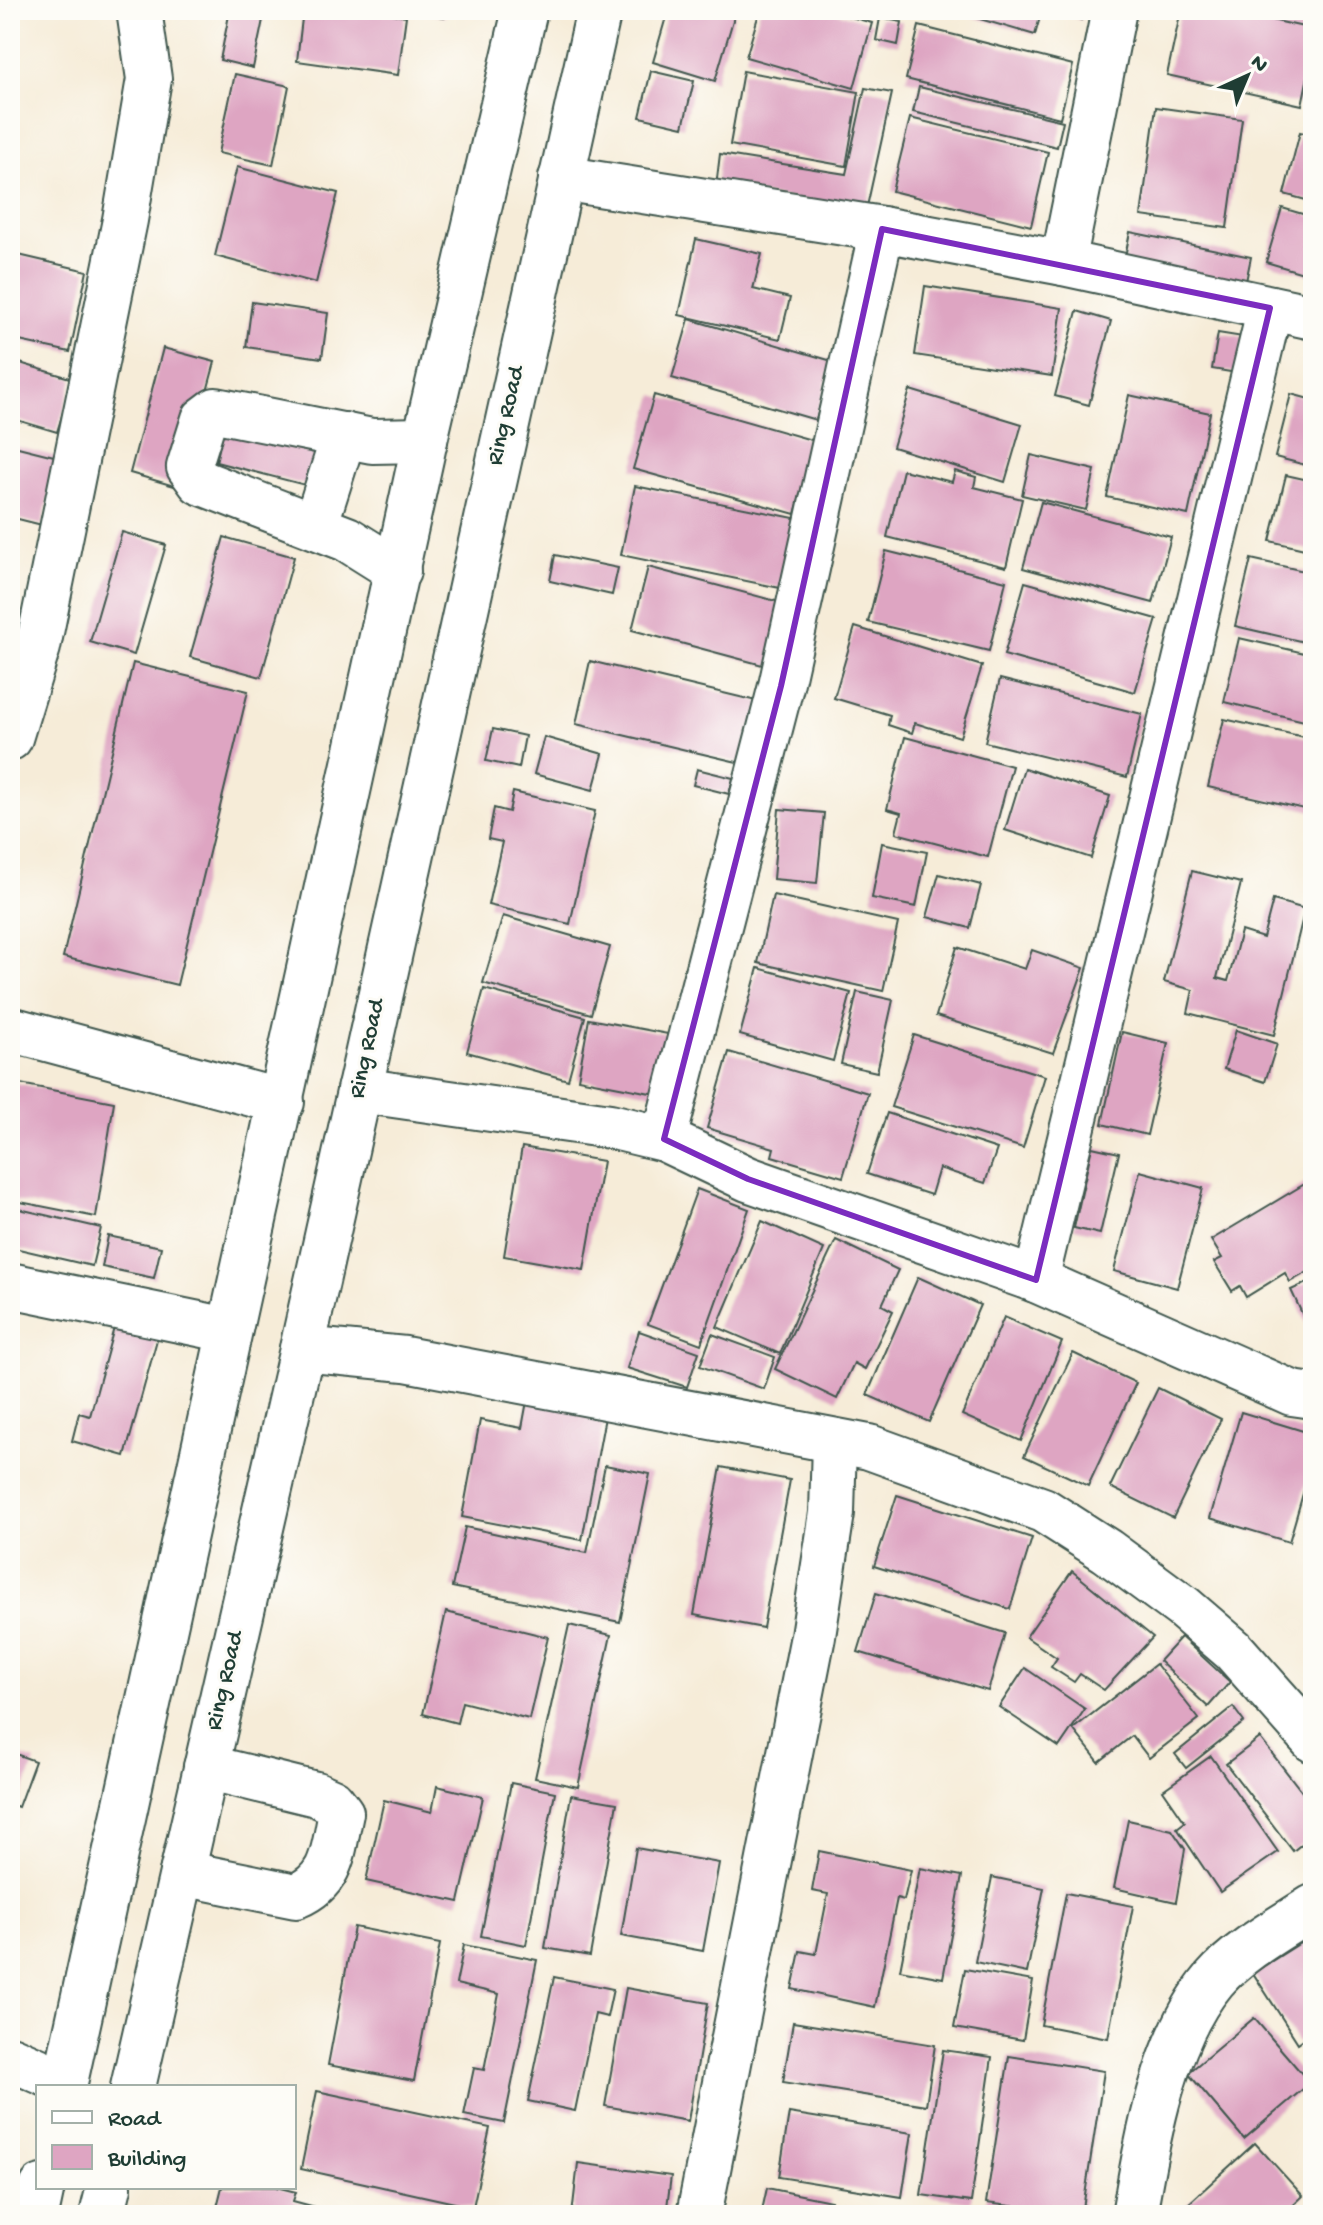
<svg xmlns="http://www.w3.org/2000/svg" width="1323" height="2225" font-family="'Gochi Hand',sans-serif">
  <rect width="100%" height="100%" fill="#fdfcf7"/>
  <filter id="ink" filterUnits="userSpaceOnUse"><feTurbulence type="fractalNoise" baseFrequency=".0125" numOctaves="2"/><feDisplacementMap in="SourceGraphic" scale="16" xChannelSelector="R" yChannelSelector="G"/><feConvolveMatrix kernelMatrix="1 2 1 2 8 2 1 2 1" color-interpolation-filters="sRGB"/></filter>
  <filter id="wash" filterUnits="userSpaceOnUse"><feTurbulence type="fractalNoise" baseFrequency=".006" numOctaves="4" result="noise"/><feDisplacementMap in="SourceGraphic" scale="32" xChannelSelector="R" yChannelSelector="G"/><feGaussianBlur stdDeviation="1.8" result="paint"/><feColorMatrix in="noise" values="0 0 0 0 0 0 0 0 0 0 0 0 0 0 0 0 0 1.4 0 .05"/><feComposite in="paint" operator="in"/></filter>
  <g filter="url(#wash)">
    <rect width="100%" height="100%" fill="#f6ecd8"/>
    <g id="blocks">
      <g fill="#dea5c2">
        <polygon points="230,10 265,10 253,68 220,60"/>
        <polygon points="303,10 365,10 406,16 398,75 297,61"/>
        <polygon points="404,10 446,10 445,17"/>
        <polygon points="668,10 736,10 715,81 653,62"/>
        <polygon points="760,10 827,10 872,23 854,88 746,57"/>
        <polygon points="949,10 1042,10 1035,35"/>
        <polygon points="1054,10 1083,10 1081,20"/>
        <polygon points="1181,10 1226,10 1313,29 1313,53 1302,105 1167,75"/>
        <polygon points="1273,10 1300,10 1298,17"/>
        <polygon points="880,18 902,22 898,45 876,40"/>
        <polygon points="919,26 1073,65 1060,118 906,79"/>
        <polygon points="651,71 694,81 683,127 640,117"/>
        <polygon points="743,71 859,92 846,166 730,145"/>
        <polygon points="235,74 289,86 273,165 218,153"/>
        <polygon points="919,87 1063,121 1057,147 913,112"/>
        <polygon points="865,88 892,93 866,211 716,187 720,154 846,174"/>
        <polygon points="1156,107 1242,119 1227,228 1141,216"/>
        <polygon points="910,118 1048,152 1031,226 892,191"/>
        <polygon points="1300,132 1313,135 1313,202 1284,194"/>
        <polygon points="237,167 338,193 316,283 215,256"/>
        <polygon points="1282,208 1313,217 1313,276 1266,262"/>
        <polygon points="1130,232 1251,257 1245,286 1124,262"/>
        <polygon points="696,239 762,254 753,289 790,298 780,339 679,315"/>
        <polygon points="10,253 87,271 70,352 10,339"/>
        <polygon points="925,286 1062,308 1052,376 915,355"/>
        <polygon points="252,302 328,313 322,358 246,347"/>
        <polygon points="1077,311 1111,321 1089,405 1055,396"/>
        <polygon points="689,319 832,361 816,420 672,378"/>
        <polygon points="1218,333 1243,337 1237,373 1212,369"/>
        <polygon points="163,348 215,362 181,488 130,473"/>
        <polygon points="10,360 73,379 57,432 10,418"/>
        <polygon points="910,390 1022,424 1005,482 893,447"/>
        <polygon points="1291,394 1313,400 1313,467 1275,457"/>
        <polygon points="654,395 815,441 795,514 633,469"/>
        <polygon points="1129,395 1210,413 1188,515 1107,497"/>
        <polygon points="226,420 332,447 321,489 216,462"/>
        <polygon points="10,445 58,457 42,525 10,517"/>
        <polygon points="1031,455 1095,470 1086,510 1022,495"/>
        <polygon points="903,470 952,482 955,471 976,477 974,487 1022,499 1006,567 887,537"/>
        <polygon points="1286,475 1313,481 1313,551 1270,541"/>
        <polygon points="635,486 799,519 785,589 621,555"/>
        <polygon points="1041,502 1171,537 1153,603 1023,568"/>
        <polygon points="122,532 166,545 134,655 90,642"/>
        <polygon points="224,537 294,557 261,677 190,657"/>
        <polygon points="886,551 1006,581 989,651 868,622"/>
        <polygon points="555,555 618,568 612,595 550,581"/>
        <polygon points="1251,559 1313,573 1313,644 1235,626"/>
        <polygon points="648,567 787,604 770,667 632,630"/>
        <polygon points="1025,582 1157,619 1135,692 1004,655"/>
        <polygon points="855,627 982,666 960,737 915,723 912,733 888,725 890,715 834,698"/>
        <polygon points="1239,638 1313,655 1313,723 1224,702"/>
        <polygon points="590,661 769,704 754,766 576,724"/>
        <polygon points="133,663 248,691 177,985 63,957"/>
        <polygon points="1000,679 1142,714 1127,777 985,742"/>
        <polygon points="1224,719 1313,739 1313,811 1208,787"/>
        <polygon points="493,729 525,736 519,768 486,761"/>
        <polygon points="544,737 603,754 593,790 534,774"/>
        <polygon points="905,737 1012,766 988,857 896,833 901,813 887,809"/>
        <polygon points="1024,768 1110,796 1091,858 1005,830"/>
        <polygon points="697,769 733,778 729,794 693,785"/>
        <polygon points="513,792 595,811 570,924 488,905 502,842 488,839 494,808 509,812"/>
        <polygon points="779,809 824,813 817,883 773,879"/>
        <polygon points="882,843 927,852 916,907 872,898"/>
        <polygon points="1192,871 1241,883 1217,978 1228,981 1241,931 1263,938 1273,900 1305,909 1274,1035 1188,1013 1193,990 1164,982"/>
        <polygon points="939,874 981,885 970,928 927,917"/>
        <polygon points="773,895 898,923 883,991 758,963"/>
        <polygon points="503,916 610,947 591,1014 483,983"/>
        <polygon points="957,947 1025,969 1032,950 1084,968 1053,1053 936,1016"/>
        <polygon points="758,968 851,993 833,1061 740,1035"/>
        <polygon points="484,989 585,1017 568,1080 467,1052"/>
        <polygon points="857,992 893,1000 877,1072 841,1064"/>
        <polygon points="589,1019 668,1034 656,1094 578,1079"/>
        <polygon points="1236,1030 1277,1044 1265,1082 1224,1069"/>
        <polygon points="1122,1032 1168,1043 1147,1135 1102,1124"/>
        <polygon points="914,1035 1045,1076 1023,1148 891,1107"/>
        <polygon points="729,1052 868,1093 843,1177 772,1156 774,1148 707,1128"/>
        <polygon points="10,1082 114,1102 96,1217 10,1200"/>
        <polygon points="887,1113 997,1149 985,1183 939,1168 931,1195 867,1174"/>
        <polygon points="522,1147 603,1161 584,1270 504,1256"/>
        <polygon points="1092,1147 1119,1153 1100,1234 1074,1228"/>
        <polygon points="1140,1171 1203,1188 1177,1288 1114,1271"/>
        <polygon points="1313,1179 1313,1269 1290,1282 1285,1273 1246,1297 1240,1286 1232,1291 1214,1262 1222,1258 1211,1240"/>
        <polygon points="697,1189 749,1209 701,1344 648,1324"/>
        <polygon points="15,1208 101,1228 92,1266 10,1247"/>
        <polygon points="762,1221 824,1249 780,1354 717,1327"/>
        <polygon points="108,1236 161,1247 154,1278 102,1267"/>
        <polygon points="836,1240 898,1270 882,1305 893,1311 865,1369 854,1363 837,1399 775,1369"/>
        <polygon points="918,1277 980,1305 929,1422 867,1395"/>
        <polygon points="1313,1280 1313,1337 1291,1290"/>
        <polygon points="118,1313 161,1325 125,1456 72,1441 79,1413 90,1416"/>
        <polygon points="1004,1317 1062,1342 1021,1441 962,1415"/>
        <polygon points="639,1331 699,1352 687,1387 627,1368"/>
        <polygon points="712,1334 775,1357 764,1389 700,1366"/>
        <polygon points="1073,1353 1136,1383 1088,1486 1024,1456"/>
        <polygon points="1158,1388 1221,1419 1173,1518 1110,1487"/>
        <polygon points="527,1401 605,1417 582,1540 462,1517 480,1420 522,1428"/>
        <polygon points="1241,1412 1313,1434 1313,1459 1289,1542 1210,1518"/>
        <polygon points="605,1465 650,1474 620,1622 452,1587 465,1527 587,1553"/>
        <polygon points="721,1467 790,1480 763,1628 694,1615"/>
        <polygon points="897,1495 1032,1538 1010,1609 874,1566"/>
        <polygon points="1072,1571 1153,1637 1104,1690 1080,1674 1074,1682 1051,1667 1057,1658 1026,1637"/>
        <polygon points="876,1593 1005,1633 988,1691 858,1652"/>
        <polygon points="446,1612 548,1637 529,1719 462,1702 457,1723 423,1714"/>
        <polygon points="569,1625 611,1635 578,1787 535,1778"/>
        <polygon points="1181,1637 1230,1682 1208,1707 1159,1661"/>
        <polygon points="1156,1664 1199,1719 1149,1758 1132,1736 1099,1762 1073,1729"/>
        <polygon points="1025,1668 1085,1709 1059,1747 999,1707"/>
        <polygon points="1233,1707 1244,1722 1186,1768 1175,1754"/>
        <polygon points="1260,1738 1313,1806 1313,1835 1293,1851 1226,1764"/>
        <polygon points="10,1752 35,1761 18,1807 10,1804"/>
        <polygon points="1211,1756 1278,1852 1220,1892 1177,1828 1185,1822 1163,1790"/>
        <polygon points="511,1783 555,1792 526,1945 481,1936"/>
        <polygon points="437,1786 483,1797 459,1902 366,1881 384,1800 432,1812"/>
        <polygon points="571,1795 617,1803 590,1956 545,1948"/>
        <polygon points="1128,1820 1172,1830 1185,1849 1176,1902 1114,1888"/>
        <polygon points="636,1848 719,1863 703,1951 621,1936"/>
        <polygon points="819,1851 911,1870 904,1900 897,1898 875,2007 792,1989 800,1951 816,1954 828,1894 812,1891"/>
        <polygon points="920,1868 962,1876 943,1978 900,1970"/>
        <polygon points="992,1877 1044,1888 1027,1973 975,1962"/>
        <polygon points="1066,1893 1133,1906 1108,2038 1041,2025"/>
        <polygon points="354,1927 440,1944 414,2081 328,2065"/>
        <polygon points="1313,1935 1313,2041 1309,2035 1298,2043 1253,1973"/>
        <polygon points="464,1945 537,1960 504,2123 464,2115 474,2068 484,2070 499,1994 456,1984"/>
        <polygon points="965,1969 1033,1981 1023,2040 954,2028"/>
        <polygon points="554,1977 613,1989 607,2017 595,2014 575,2111 528,2101"/>
        <polygon points="626,1988 708,2003 688,2121 605,2106"/>
        <polygon points="1254,2018 1310,2083 1244,2139 1188,2073"/>
        <polygon points="793,2022 935,2045 926,2105 783,2082"/>
        <polygon points="943,2050 992,2057 971,2202 921,2195"/>
        <polygon points="1009,2056 1104,2071 1082,2215 986,2203"/>
        <polygon points="317,2091 490,2128 473,2207 301,2169"/>
        <polygon points="789,2113 912,2133 902,2197 779,2177"/>
        <polygon points="1255,2143 1303,2196 1283,2215 1176,2215"/>
        <polygon points="578,2163 671,2176 666,2215 572,2215"/>
        <polygon points="222,2187 276,2187 296,2192 293,2201 345,2215 215,2215"/>
        <polygon points="767,2188 831,2201 828,2215 761,2215"/>
        <polygon points="859,2209 900,2211 900,2215 858,2215"/>
      </g>
    </g>
  </g>
  <g filter="url(#ink)">
    <use href="#blocks" fill-opacity="0" stroke="#3f574d" stroke-width="2"/>
    <g fill="none" stroke-linecap="round" stroke-linejoin="round">
      <defs>
        <g id="minor">
          <polyline points="561,178 882,229 1063,263 1313,317"/>
          <polyline points="1063,263 1114,10"/>
          <polyline points="315,526 344,435"/>
          <polyline points="398,571 347,539 200,482 189,467 204,419 216,410 372,441 425,440"/>
          <polyline points="10,738 38,647 125,220 149,79 139,10"/>
          <polyline points="10,1029 282,1102"/>
          <polyline points="359,1090 610,1126 664,1139 748,1179 1036,1280 1292,1393 1313,1396"/>
          <polyline points="664,1139 781,686 882,229"/>
          <polyline points="1036,1280 1270,308"/>
          <polyline points="10,1285 228,1330"/>
          <polyline points="302,1349 405,1359 869,1447 1043,1510 1107,1551 1183,1607 1233,1650 1313,1740"/>
          <path d="M 182,1873 L 296,1896 C 334,1880 333,1849 341,1813 L 332,1801 L 316,1794 L 206,1767"/>
          <polyline points="10,2058 65,2082"/>
          <polyline points="699,2215 813,1636 832,1513 834,1442"/>
          <path d="M 1134,2215 C 1147,2140 1164,2039 1214,1980 C 1241,1949 1279,1929 1313,1907"/>
        </g>
        <g id="major">
          <polyline points="64,2087 425,440 525,10"/>
          <polyline points="133,2087 302,1349 599,10"/>
          <polyline points="36,2215 42,2187"/>
          <polyline points="102,2215 109,2187"/>
        </g>
      </defs>
      <use href="#minor" stroke="#3f574d" stroke-width="48"/>
      <use href="#major" stroke="#3f574d" stroke-width="48"/>
      <use href="#minor" stroke="#fff" stroke-width="44"/>
      <use href="#major" stroke="#fff" stroke-width="44"/>
    </g>
  </g>
  <path fill="none" stroke="#7b2cbf" stroke-width="6" stroke-linejoin="round" d="M 882,229 L 1270,308 L 1036,1280 L 748,1179 L 664,1139 L 781,686 Z"/>
  <g text-anchor="middle" dominant-baseline="central" stroke-width="6" stroke-linejoin="round" paint-order="stroke">
    <g font-size="24" fill="#1f3d34" stroke="#fdfcf7">
      <text transform="translate(507 416) rotate(-77)">Ring Road</text>
      <text transform="translate(368 1049) rotate(-78)">Ring Road</text>
      <text transform="translate(226 1681) rotate(-77)">Ring Road</text>
    </g>
  </g>
  <rect width="1323" height="2225" fill="none" stroke="#fdfcf7" stroke-width="40"/>
  <rect x="36" y="2085" width="260" height="104" fill="#fdfcf7" stroke="#a4b0a9" stroke-width="2"/>
  <rect x="52" y="2111" width="40" height="12" fill="#ffffff" stroke="#a4b0a9" stroke-width="2"/>
  <text x="108" y="2125" font-size="24" fill="#1f3d34">Road</text>
  <rect x="52" y="2145" width="40" height="24" fill="#dea5c2" stroke="#a4b0a9" stroke-width="2"/>
  <text x="108" y="2165" font-size="24" fill="#1f3d34">Building</text>
  <g transform="translate(1247 76) rotate(44)" stroke="#fdfcf7" stroke-width="6" paint-order="stroke">
  <path d="M0-6L14 30L0 20L-14 30Z" fill="#1f3d34"/>
  <text y="-12" font-size="22" font-weight="bold" text-anchor="middle" fill="#1f3d34">N</text>
  </g>
</svg>
